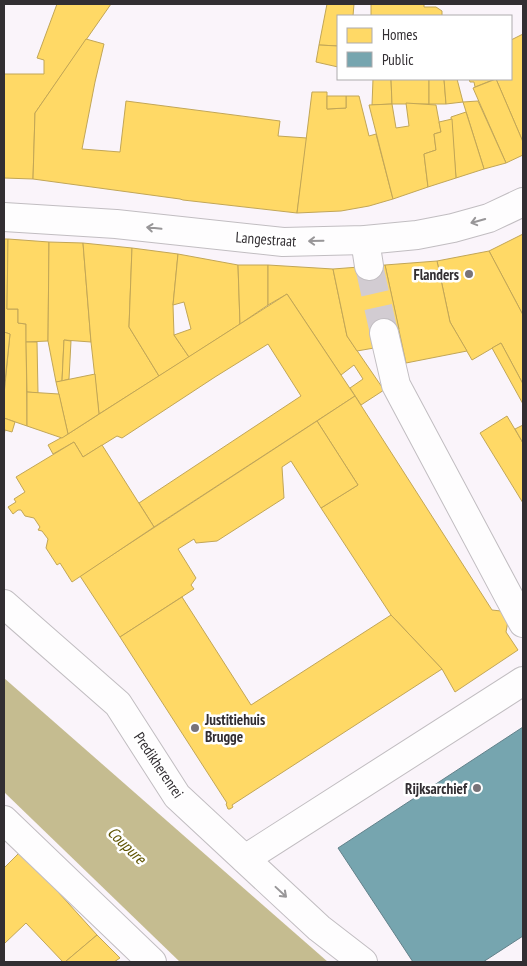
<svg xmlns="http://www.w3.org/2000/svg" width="527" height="966" font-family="'PT Sans Narrow',sans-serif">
  <rect width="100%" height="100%" fill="#faf4fa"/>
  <polygon fill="#c5bc90" points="4,678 328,962 180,962 4,792"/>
  <g fill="#ffd966" stroke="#c2a656">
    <polygon points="57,4 111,4 35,113 33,179 4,178 4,74 44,74 44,60 37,58"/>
    <polygon points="327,4 354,4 353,16 338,16 338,46 319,45"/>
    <polygon points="371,4 424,4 424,7 436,7 442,11 442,16 371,16"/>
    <polygon points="523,34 523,142 496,79 511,79 511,40"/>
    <polygon points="86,39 104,44 95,82 82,149 120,152 126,101 280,121 278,136 307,138 297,213 183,200 180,199 33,179 35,113"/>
    <polygon points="319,45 338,46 338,67 316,62"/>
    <polygon points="373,79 391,79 392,104 372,105"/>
    <polygon points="391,79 429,79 429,104 392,104"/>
    <polygon points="429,79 444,79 446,104 429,104"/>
    <polygon points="444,79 457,79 463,102 446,104"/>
    <polygon points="469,79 495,79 475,87 474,82 470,82"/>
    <polygon points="496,79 523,142 523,155 506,163 473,88"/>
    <polygon points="312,92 327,92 327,109 346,108 346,96 359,96 369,136 376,134 393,199 369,206 341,211 297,213"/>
    <polygon points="327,96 346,96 346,108 327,109"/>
    <polygon points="478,101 506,163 484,169 463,102"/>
    <polygon points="406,103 436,105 441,132 434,134 436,150 424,154 428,187 393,199 369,105 392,104 396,128 409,126"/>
    <polygon points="466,112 484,169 456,178 451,117"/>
    <polygon points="452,119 456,178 428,187 424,154 436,150 434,134 441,132 439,122"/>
    <polygon points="523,234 523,315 489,251"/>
    <polygon points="4,239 8,239 7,309 18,309 18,323 26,324 27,426 4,418 4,395 10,334 4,332"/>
    <polygon points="8,239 49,242 48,341 26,342 26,324 18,323 18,309 7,309"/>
    <polygon points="49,242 83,243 91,342 64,340 62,381 56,382 48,341"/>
    <polygon points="83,243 132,248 129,327 159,376 99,414 91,342"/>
    <polygon points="132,248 178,254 173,305 174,335 189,357 159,376 129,327"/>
    <polygon points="489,251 523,315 523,384 501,343 472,360 450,322 437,261"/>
    <polygon points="178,254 238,265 240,324 189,357 174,335 191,329 184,302 173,305"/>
    <polygon points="437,261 450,322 467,351 406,363 385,265"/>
    <polygon points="238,265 268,265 268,305 240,324"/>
    <polygon points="268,265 333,269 347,336 384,390 361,405 350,388 363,379 354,365 341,375 287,294 268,305"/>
    <polygon points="385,265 399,329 371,335 374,348 357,351 347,336 333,269"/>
    <polygon points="287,294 355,396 154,527 139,503 301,396 268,344 215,377 122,438 117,436 83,457 74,442 53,454 48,445 68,434"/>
    <polygon points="4,332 10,334 5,381 4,381"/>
    <polygon points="64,340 71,341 69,379 62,381"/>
    <polygon points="26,342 37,342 38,393 27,392"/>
    <polygon points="501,343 523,384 523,404 492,348"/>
    <polygon points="95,374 99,414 68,434 56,382"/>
    <polygon points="27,392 59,394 68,434 62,438 27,426"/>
    <polygon points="355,396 492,610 501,611 508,621 506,632 518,650 455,692 442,669 391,615 321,508 358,485 317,421"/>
    <polygon points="507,416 523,443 523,503 480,433"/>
    <polygon points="4,418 15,422 12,432 5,430 4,436"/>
    <polygon points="317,421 358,485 321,508 291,461 282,467 284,498 217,541 196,543 194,539 178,549 196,578 191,585 194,589 120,637 80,576"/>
    <polygon points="523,425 523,443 515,429"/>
    <polygon points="74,442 83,457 102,445 154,527 72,582 60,563 57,565 46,548 48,539 42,531 38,530 40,527 34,518 25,516 21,510 18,510 13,514 8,507 16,502 14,499 25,492 16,477"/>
    <polygon points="182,597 251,705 391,615 442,669 232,805 233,807 230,809 228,809 226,804 227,803 120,637"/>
    <polygon points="21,851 97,935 65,962 63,962 26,923 5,943 4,941 4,868"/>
    <polygon points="97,935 120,958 114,962 65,962"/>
  </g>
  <polygon fill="#76a5af" stroke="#62818a" points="523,727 523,936 483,962 413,962 338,848"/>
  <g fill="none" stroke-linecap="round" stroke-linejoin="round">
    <polyline stroke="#d2ccd2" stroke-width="28" stroke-dasharray="28 14" stroke-linecap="butt" points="369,266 384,333"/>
    <defs>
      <g id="minor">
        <polyline points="4,217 116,224 283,242 365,240 417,235 453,228 489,218 523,202"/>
        <polyline points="365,240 369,266"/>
        <polyline points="384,333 396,385 523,623"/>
        <polyline points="4,604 118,704 177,796 319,928 363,962"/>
        <polyline points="4,820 152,962"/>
        <polyline points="245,859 523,681"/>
      </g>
    </defs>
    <use href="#minor" stroke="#c1bdc1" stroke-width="30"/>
    <use href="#minor" stroke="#fefdfe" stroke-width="28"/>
  </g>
  <defs><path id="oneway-shaft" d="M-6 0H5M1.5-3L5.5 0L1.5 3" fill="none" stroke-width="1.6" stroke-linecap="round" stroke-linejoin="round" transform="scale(1.25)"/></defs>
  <g stroke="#989698">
    <use href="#oneway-shaft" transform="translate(478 221) rotate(164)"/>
    <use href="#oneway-shaft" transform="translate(154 228) rotate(-174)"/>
    <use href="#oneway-shaft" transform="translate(316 241) rotate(179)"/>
    <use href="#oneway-shaft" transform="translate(281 892) rotate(43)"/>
  </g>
  <g fill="#787378" stroke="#fff" stroke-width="2">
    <circle cx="469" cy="274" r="5"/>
    <circle cx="195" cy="728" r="5"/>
    <circle cx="477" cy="788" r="5"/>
  </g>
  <g text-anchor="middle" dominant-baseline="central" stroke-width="5" stroke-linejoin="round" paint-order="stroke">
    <g font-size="15" fill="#322e32" stroke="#fff">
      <text transform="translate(266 239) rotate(4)">Langestraat</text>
      <text transform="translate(159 765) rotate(56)">Predikherenrei</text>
    </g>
    <g font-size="15" font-weight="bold" fill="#322e32" stroke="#fff" text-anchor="end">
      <text x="459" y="274">Flanders</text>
      <text x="205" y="719" text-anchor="start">Justitiehuis<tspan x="205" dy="17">Brugge</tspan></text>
      <text x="467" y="788">Rijksarchief</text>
    </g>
    <g font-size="16" font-style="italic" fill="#5f5400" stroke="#fff">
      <text transform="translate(127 845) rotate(44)">Coupure</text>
    </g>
  </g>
  <rect width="527" height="966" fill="none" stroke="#322e32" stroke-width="10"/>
  <rect x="337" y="15" width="175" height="65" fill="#ffffff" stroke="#adabad"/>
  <rect x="347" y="28" width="25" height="15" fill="#ffd966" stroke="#adabad"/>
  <text x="382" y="40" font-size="15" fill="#322e32">Homes</text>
  <rect x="347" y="52" width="25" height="15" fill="#76a5af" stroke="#adabad"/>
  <text x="382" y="65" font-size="15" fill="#322e32">Public</text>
</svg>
